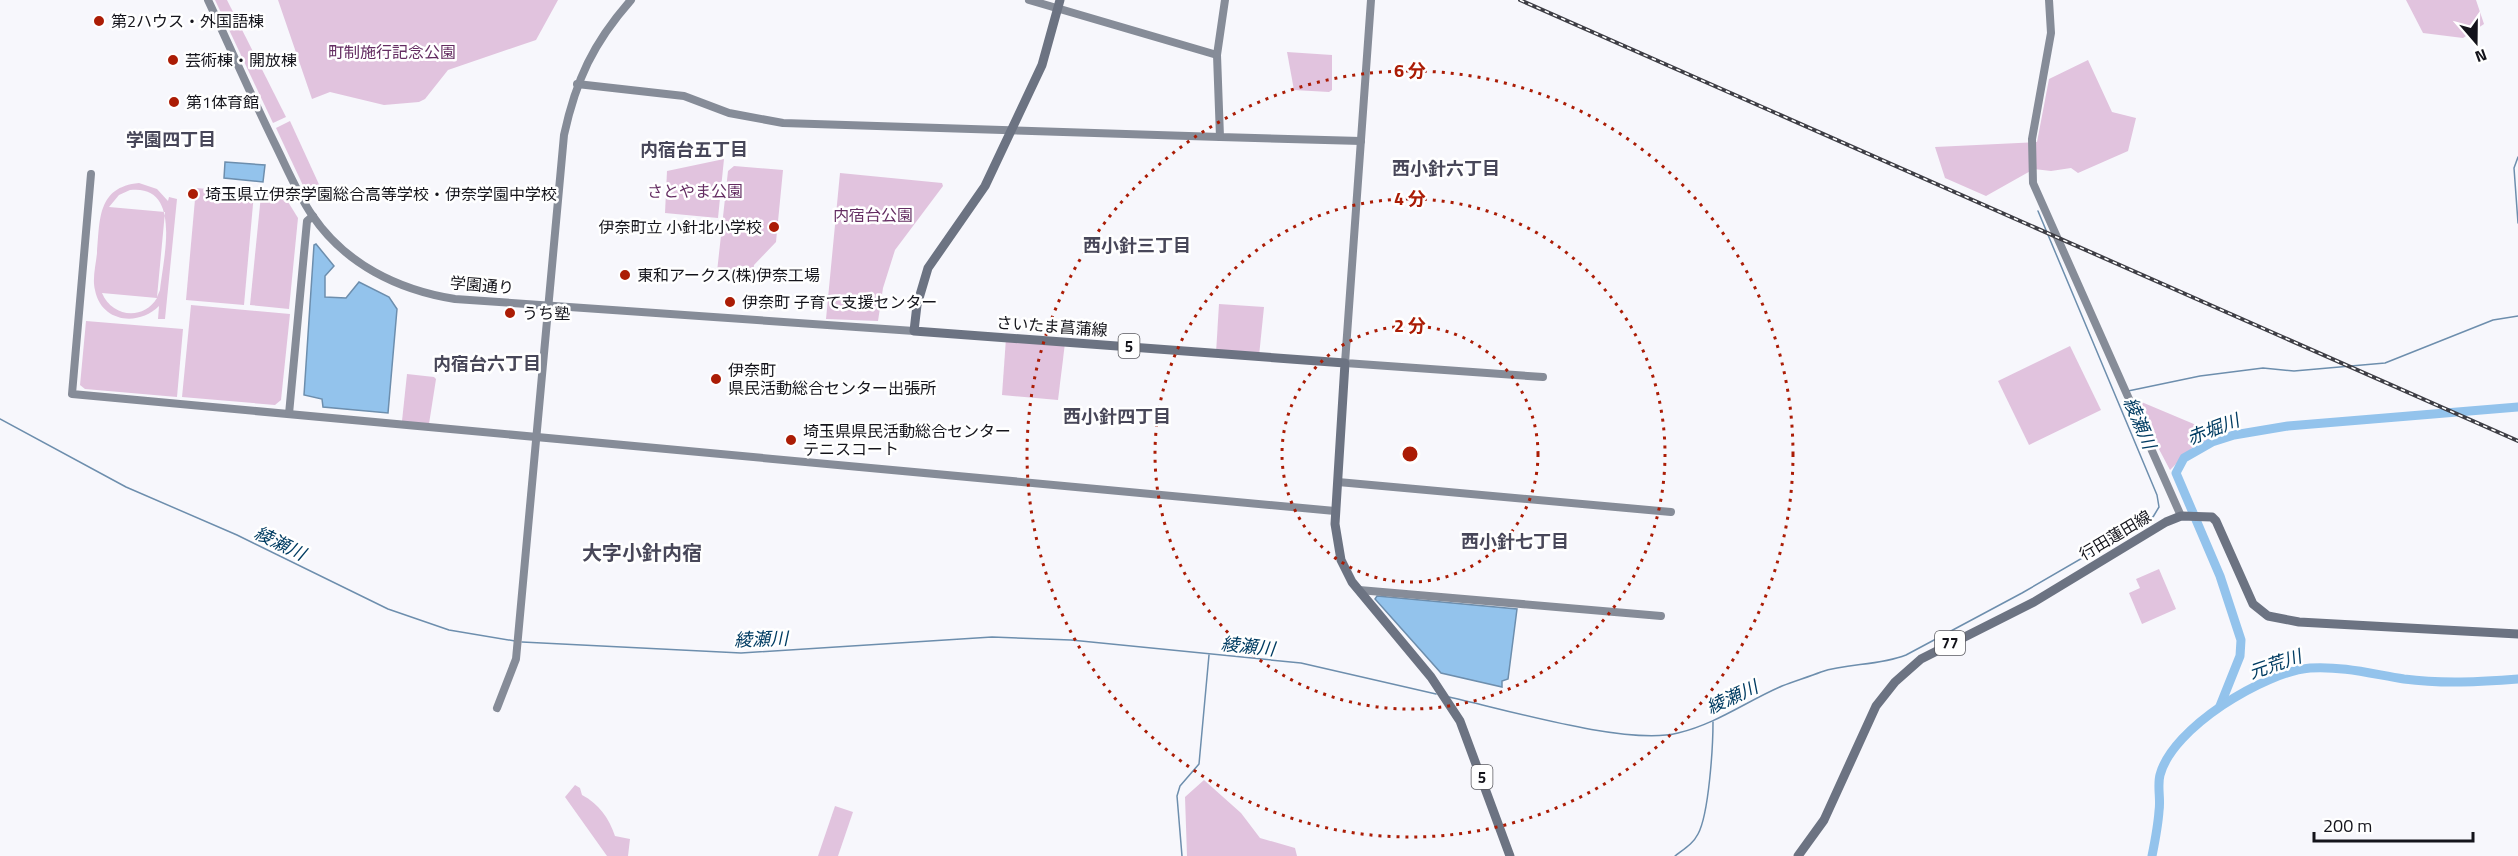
<svg xmlns="http://www.w3.org/2000/svg" width="2518" height="856" font-family="'Titillium Web','Noto Sans JP',sans-serif">
  <rect width="100%" height="100%" fill="#f7f7fc"/>
  <g fill="#e1c3de" fill-rule="evenodd">
    <polygon points="215,0 227,0 286,117 273,123"/>
    <polygon points="278,0 558,0 536,40 448,70 425,99 419,102 384,105 330,92 312,99"/>
    <polygon points="2406,0 2476,0 2484,24 2463,38 2423,33"/>
    <polygon points="1287,52 1332,55 1332,90 1329,92 1294,90"/>
    <polygon points="2088,60 2112,112 2136,118 2128,151 2078,173 2071,168 2051,171 2034,169 1986,196 1945,178 1935,147 2037,142 2049,79"/>
    <polygon points="290,121 322,191 307,194 276,128"/>
    <polygon points="724,159 718,218 665,213 667,171"/>
    <polygon points="734,166 783,170 776,242 754,265 753,274 717,272 728,171"/>
    <polygon points="840,173 942,183 943,186 895,250 883,288 878,321 826,319"/>
    <path d="M 139,183 L 157,189 L 168,201 L 169,197 L 177,199 L 165,319 L 158,319 L 159,306 C 138,327 101,322 95,290 C 92,279 96,264 97,253 C 100,220 97,187 139,183 ZM 130,190 C 183,184 163,259 160,290 L 157,297 L 165,212 L 109,207 L 119,195 ZM 102,293 L 157,298 C 143,321 112,317 102,293 Z"/>
    <polygon points="196,188 254,193 244,305 186,300"/>
    <polygon points="261,195 285,197 298,218 289,309 250,305"/>
    <polygon points="1219,304 1264,307 1259,356 1216,353"/>
    <polygon points="191,305 290,314 281,400 275,405 182,397"/>
    <polygon points="86,321 183,329 177,397 85,389 80,385"/>
    <polygon points="1006,338 1065,343 1058,400 1002,395"/>
    <polygon points="2070,346 2101,410 2029,445 1998,381"/>
    <polygon points="407,374 434,377 436,379 429,424 402,421"/>
    <polygon points="2132,398 2220,435 2195,445 2170,470"/>
    <polygon points="2159,569 2176,609 2142,624 2129,593 2140,588 2136,579"/>
    <polygon points="1204,780 1241,813 1260,838 1295,848 1297,856 1187,856 1185,797"/>
    <path d="M 575,785 L 580,788 L 582,795 C 599,804 609,818 615,836 L 630,839 L 628,856 L 607,856 L 565,797 Z"/>
    <polygon points="835,806 853,812 838,856 818,856"/>
  </g>
  <g fill="#93c3ec" stroke="#6d8ead" stroke-width="1.5">
    <polygon points="225,162 265,165 263,182 224,178"/>
    <polygon points="316,244 334,266 325,276 325,297 346,298 359,282 389,297 397,309 388,413 323,407 322,399 304,395 314,245"/>
    <polygon points="1377,596 1517,609 1508,679 1502,681 1502,687 1441,673 1375,599"/>
  </g>
  <g fill="none" stroke-linecap="round" stroke-linejoin="round">
    <g stroke="#6d8ead" stroke-width="1.5">
      <polyline points="2518,157 2514,168 2518,223"/>
      <polyline points="2128,391 2200,376 2263,368 2294,371 2385,363 2493,320 2518,316"/>
      <polyline points="0,419 126,487 237,535 388,609 449,630 515,641"/>
      <polyline points="522,642 741,653 992,637 1071,640 1301,663 1436,694"/>
      <path d="M 1449,697 C 1504,709 1627,746 1678,733 C 1716,724 1747,701 1782,686 C 1795,681 1808,677 1821,672 C 1848,663 1878,666 1906,655 L 2022,593 L 2153,517 L 2159,507 L 2157,495 L 2038,211"/>
      <polyline points="1182,856 1177,796 1180,786 1199,764 1209,655"/>
      <path d="M 1675,856 C 1684,849 1693,844 1698,834 C 1709,814 1713,746 1713,722"/>
    </g>
    <g stroke="#93c3ec" stroke-width="9">
      <polyline points="2220,706 2240,656 2241,640 2220,576 2176,473 2184,458 2212,442 2234,435 2288,426 2518,407"/>
      <path d="M 2152,856 C 2155,841 2158,826 2159,811 C 2161,799 2157,786 2160,775 C 2172,728 2264,672 2310,668 C 2343,666 2372,674 2404,679 C 2442,684 2480,682 2518,679"/>
    </g>
    <g stroke="#868c98" stroke-width="8">
      <path d="M 208,0 C 230,47 251,95 274,142 C 286,166 297,193 312,215 C 345,264 398,290 455,299 L 914,331"/>
      <polyline points="1029,0 1217,55 1220,137 1361,141"/>
      <polyline points="1371,0 1345,363 1543,377"/>
      <polyline points="2049,0 2051,33 2032,139 2033,183 2181,516"/>
      <polyline points="1217,55 1225,0"/>
      <polyline points="577,84 684,96 729,113 783,123 1220,137"/>
      <polyline points="91,174 72,394 1335,511"/>
      <polyline points="289,414 307,221 313,216"/>
      <polyline points="1338,482 1671,512"/>
      <polyline points="1359,590 1661,616"/>
      <path d="M 497,708 L 516,659 L 564,135 C 576,80 593,43 631,0"/>
    </g>
    <g stroke="#6c7382" stroke-width="9">
      <polyline points="1060,0 1042,65 985,186 928,268 917,305 914,331 1345,363 1335,524 1341,560 1352,582 1431,677 1460,721 1510,856"/>
      <polyline points="1798,856 1824,820 1876,706 1895,682 1921,659 2034,602 2166,522 2181,516 2212,517 2216,521 2253,604 2268,616 2299,622 2518,634"/>
    </g>
    <defs>
      <polyline id="rail" points="1520,0 2518,441"/>
    </defs>
    <use href="#rail" stroke="#3e3e45" stroke-width="4"/>
    <use href="#rail" stroke="#fff" stroke-width="1.5" stroke-dasharray="4.5" stroke-linecap="butt"/>
  </g>
  <g fill="none" stroke="#ab1c05" stroke-width="3" stroke-dasharray="3 6">
    <circle cx="1410" cy="454" r="128"/>
    <circle cx="1410" cy="454" r="255"/>
    <circle cx="1410" cy="454" r="383"/>
  </g>
  <g fill="#ab1c05" stroke="#fff" stroke-width="2">
    <circle cx="99" cy="21" r="6"/>
    <circle cx="173" cy="60" r="6"/>
    <circle cx="174" cy="102" r="6"/>
    <circle cx="193" cy="194" r="6"/>
    <circle cx="774" cy="227" r="6"/>
    <circle cx="625" cy="275" r="6"/>
    <circle cx="730" cy="302" r="6"/>
    <circle cx="510" cy="313" r="6"/>
    <circle cx="716" cy="379" r="6"/>
    <circle cx="791" cy="440" r="6"/>
  </g>
  <g text-anchor="middle" dominant-baseline="central" stroke-width="5" stroke-linejoin="round" paint-order="stroke">
    <g fill="#fff" stroke="#5a5a5f" stroke-width="1.5">
      <rect x="1118.5" y="334" width="21" height="24" rx="4.5"/>
      <rect x="1935" y="631" width="30" height="24" rx="4.5"/>
      <rect x="1471.5" y="765" width="21" height="24" rx="4.5"/>
    </g>
    <g font-size="15" font-weight="bold" fill="#14141b">
      <text x="1129" y="346">5</text>
      <text x="1950" y="643">77</text>
      <text x="1482" y="777">5</text>
    </g>
    <g font-size="16" fill="#14141b" stroke="#fff" text-anchor="start">
      <text x="111" y="21">第2ハウス・外国語棟</text>
      <text x="185" y="60">芸術棟・開放棟</text>
      <text x="186" y="102">第1体育館</text>
      <text x="205" y="194">埼玉県立伊奈学園総合高等学校・伊奈学園中学校</text>
      <text x="762" y="227" text-anchor="end">伊奈町立 小針北小学校</text>
      <text x="637" y="275">東和アークス(株)伊奈工場</text>
      <text x="742" y="302">伊奈町 子育て支援センター</text>
      <text x="522" y="313">うち塾</text>
      <text x="728" y="370">伊奈町<tspan x="728" dy="18">県民活動総合センター出張所</tspan></text>
      <text x="803" y="431">埼玉県県民活動総合センター<tspan x="803" dy="18">テニスコート</tspan></text>
    </g>
    <g font-size="16" fill="#642d62" stroke="#fff">
      <text x="392" y="52">町制施行記念公園</text>
      <text x="695" y="191">さとやま公園</text>
      <text x="873" y="215">内宿台公園</text>
    </g>
    <g font-size="16" fill="#14141b" stroke="#fff">
      <text transform="translate(482 285) rotate(5)">学園通り</text>
      <text transform="translate(1052 326) rotate(4)">さいたま菖蒲線</text>
      <text transform="translate(2115 535) rotate(-31)">行田蓮田線</text>
    </g>
    <g font-size="18" font-weight="bold" fill="#484759" stroke="#fff">
      <text x="171" y="139">学園四丁目</text>
      <text x="694" y="149">内宿台五丁目</text>
      <text x="1446" y="168">西小針六丁目</text>
      <text x="1137" y="245">西小針三丁目</text>
      <text x="487" y="363">内宿台六丁目</text>
      <text x="1117" y="416">西小針四丁目</text>
      <text x="1515" y="541">西小針七丁目</text>
    </g>
    <g font-size="18" font-style="italic" fill="#013c62" stroke="#fff">
      <text transform="translate(2140 423) rotate(67)">綾瀬川</text>
      <text transform="translate(2213 429) rotate(-21)">赤堀川</text>
      <text transform="translate(280 543) rotate(26)">綾瀬川</text>
      <text transform="translate(761 639) rotate(-2)">綾瀬川</text>
      <text transform="translate(1248 646) rotate(6)">綾瀬川</text>
      <text transform="translate(2275 664) rotate(-19)">元荒川</text>
      <text transform="translate(1732 697) rotate(-25)">綾瀬川</text>
    </g>
    <g font-size="20" font-weight="bold" fill="#484759" stroke="#fff">
      <text x="642" y="552">大字小針内宿</text>
    </g>
  </g>
  <circle cx="1410" cy="454" r="9" fill="#ab1c05" stroke="#fff" stroke-width="3"/>
  <g font-size="18" text-anchor="middle" font-weight="bold" fill="#ab1c05" stroke="#fff" stroke-width="5" stroke-linejoin="round" paint-order="stroke">
    <text x="1410" y="77">6 分</text>
    <text x="1410" y="205">4 分</text>
    <text x="1410" y="332">2 分</text>
  </g>
  <g transform="translate(2476 42) rotate(160)" stroke="#ffffff" stroke-width="4.5" paint-order="stroke">
  <path d="M0-4.5L10 22L0 15L-10 22Z" fill="#14141b"/>
  <text y="-9" font-size="16" font-weight="bold" text-anchor="middle" fill="#14141b">N</text>
  </g>
  <path d="M2314 832v9h159v-9" fill="none" stroke="#14141b" stroke-width="3"/>
  <text x="2323" y="832" font-size="18" fill="#14141b" stroke="#ffffff" stroke-width="4.5" paint-order="stroke">200 m</text>
</svg>
